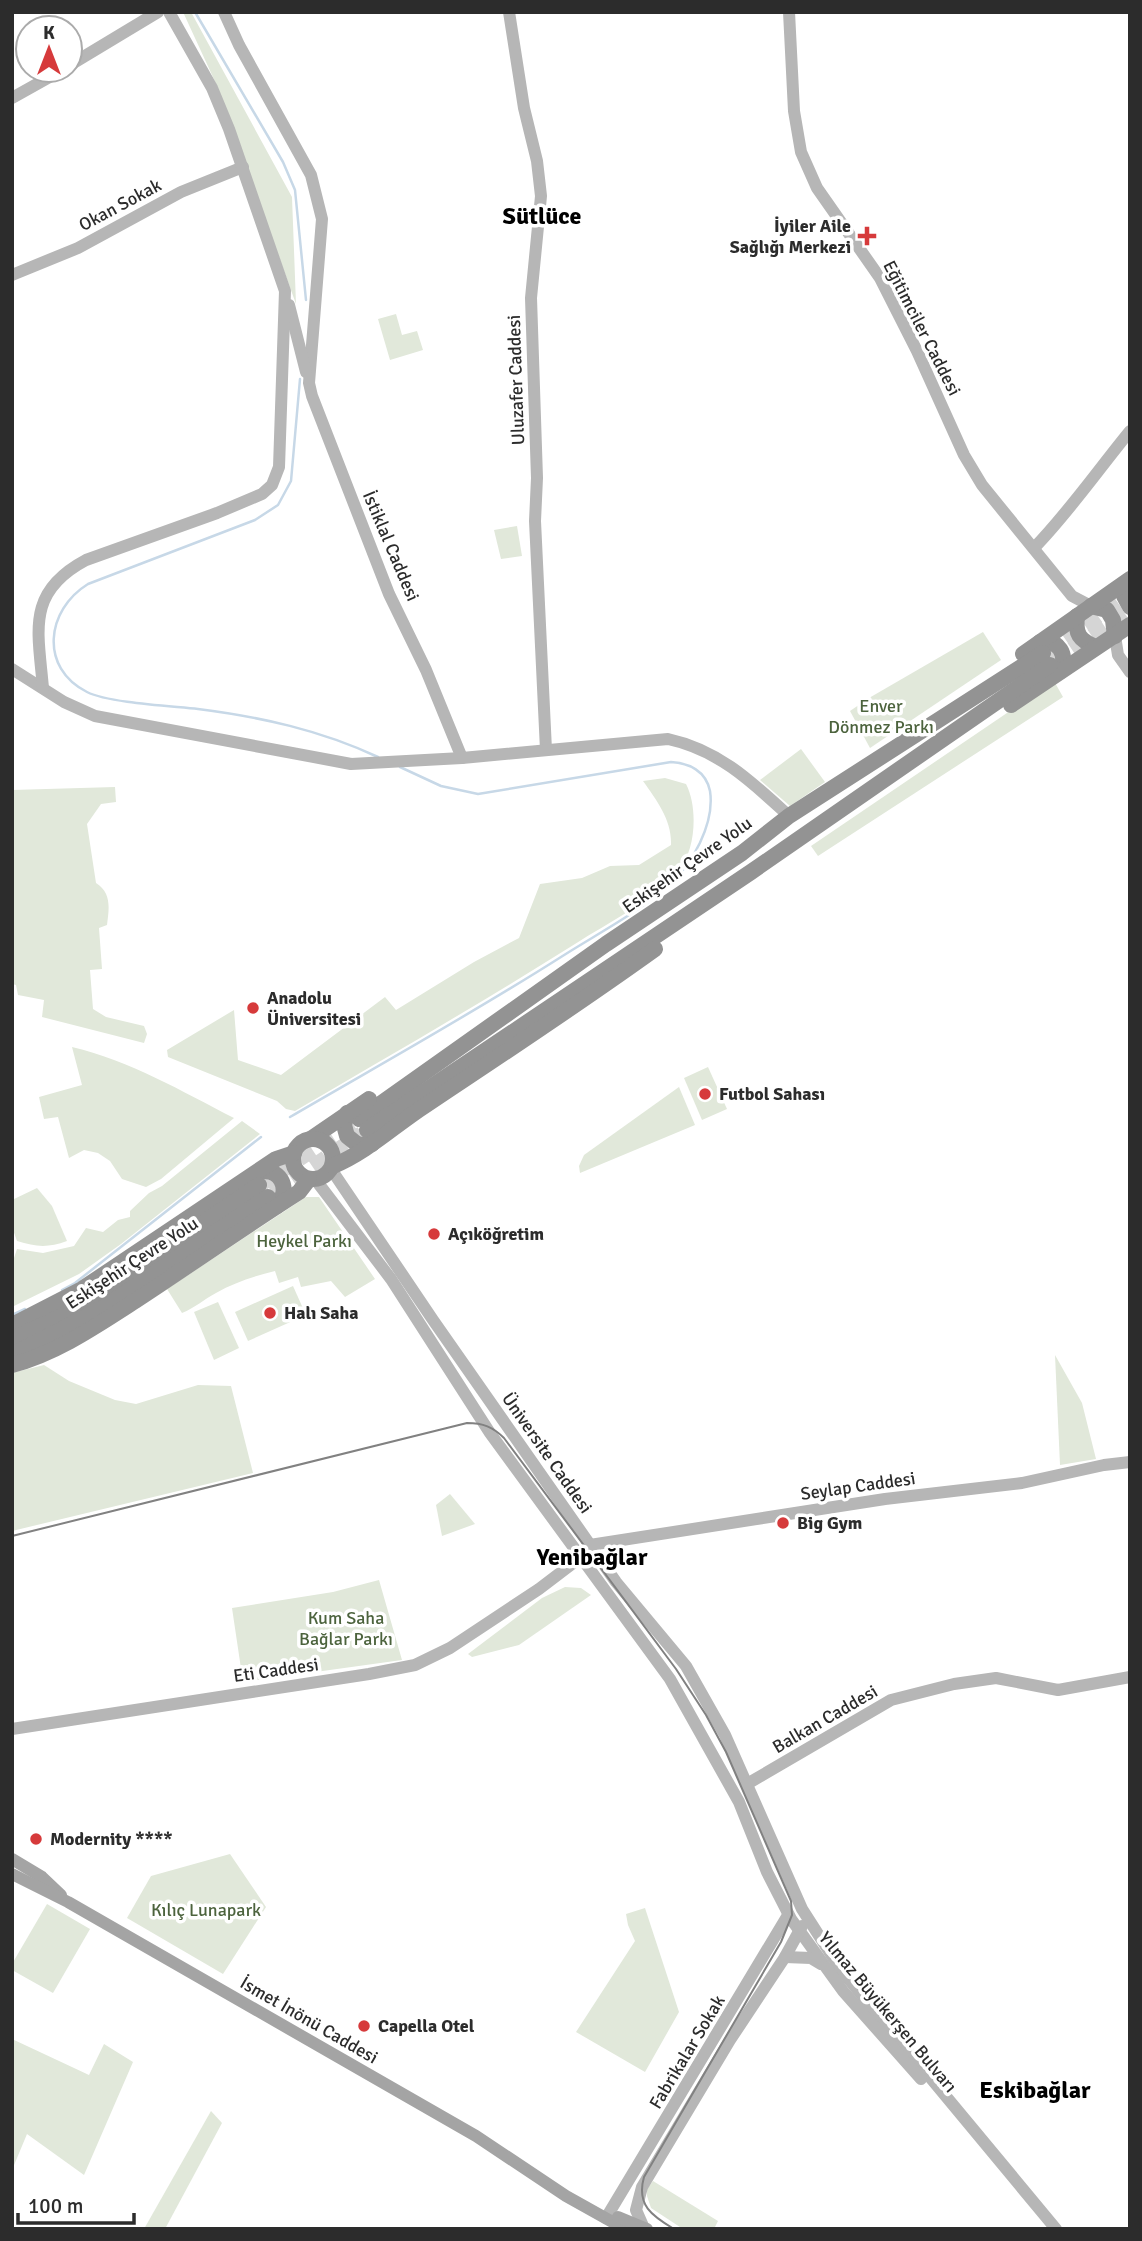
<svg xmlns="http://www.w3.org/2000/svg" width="1142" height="2241" font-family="Signika,sans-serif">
  <rect width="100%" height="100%" fill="#fff"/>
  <g fill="#e1e8da">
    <polygon points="183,12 191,12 292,197 296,304 218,88"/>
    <polygon points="396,314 402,335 417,331 423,350 390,360 378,319"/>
    <polygon points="517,526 522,556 501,559 494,530"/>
    <polygon points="983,632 1001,660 870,748 850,711 869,698"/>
    <polygon points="1054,681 1063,697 818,856 811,846"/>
    <polygon points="801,749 825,782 790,806 760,780"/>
    <path d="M 665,778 L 686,784 C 698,807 696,850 679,870 C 652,902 609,922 575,944 C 483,1002 389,1056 295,1111 L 286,1109 L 277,1101 L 168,1057 L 167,1050 L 234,1010 L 238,1060 L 281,1075 L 385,997 L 396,1010 L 474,962 L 519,938 L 540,884 L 582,878 L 610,866 L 639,865 L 671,845 C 672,820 657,801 643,781 Z"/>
    <path d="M 115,787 L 116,802 L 101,804 L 87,824 L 96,883 C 112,893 109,909 107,925 L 99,928 L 102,969 L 90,970 L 93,1009 L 106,1017 L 144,1026 L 147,1034 L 144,1043 L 42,1017 L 44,1000 L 18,995 L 16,985 L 12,984 L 12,790 Z"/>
    <path d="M 72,1047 C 131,1061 181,1091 234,1118 L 161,1179 L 146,1187 L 122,1179 L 110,1161 L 98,1153 L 84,1150 L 69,1158 L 58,1117 L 44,1119 L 39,1097 L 82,1085 Z"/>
    <polygon points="708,1067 727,1109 702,1120 684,1078"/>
    <polygon points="679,1087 695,1125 580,1173 579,1166 584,1155"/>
    <polygon points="242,1121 260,1134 121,1244 79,1274 12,1307 12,1264 17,1249 43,1253 74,1246 86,1228 103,1232 118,1220 130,1217 130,1211 149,1193 162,1186"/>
    <path d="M 37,1188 L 52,1206 L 67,1241 C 48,1248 36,1247 17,1241 L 12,1227 L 12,1200 Z"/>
    <path d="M 306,1197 L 319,1197 L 375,1279 L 345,1297 L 331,1281 L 301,1287 L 298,1277 L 279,1283 L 275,1271 C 255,1276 235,1282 216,1293 C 204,1299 195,1308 182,1313 L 167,1289 Z"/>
    <polygon points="293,1286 306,1315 248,1341 235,1312"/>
    <polygon points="218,1302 239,1348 214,1360 194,1312"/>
    <polygon points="1055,1355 1082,1403 1096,1459 1060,1465"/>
    <polygon points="44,1365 69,1381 115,1400 136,1404 198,1385 231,1386 253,1473 12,1531 12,1373"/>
    <polygon points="450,1494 475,1524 442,1536 436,1505"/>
    <polygon points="379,1580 402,1660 243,1682 232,1608 333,1592"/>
    <polygon points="565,1587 581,1588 591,1595 519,1645 472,1657 468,1654 542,1598"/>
    <polygon points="230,1854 266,1907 223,1974 127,1918 151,1876"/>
    <polygon points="47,1904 90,1929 53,1993 12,1970 12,1964"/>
    <polygon points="645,1908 679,2012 645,2072 576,2032 635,1941 628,1925 626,1914"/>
    <polygon points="12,2039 89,2075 104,2044 133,2062 84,2175 27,2134 12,2170"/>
    <polygon points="211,2111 222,2123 165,2229 144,2229"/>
    <polygon points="653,2181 718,2221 714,2229 683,2229 651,2208 647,2196 647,2189"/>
  </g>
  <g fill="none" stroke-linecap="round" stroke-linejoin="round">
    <g stroke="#c7d8e7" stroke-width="2.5">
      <polyline points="195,12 283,162 295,190 306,300"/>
      <path d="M 300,379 L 291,481 L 278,505 L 255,520 L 88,584 C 46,610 39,668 87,692 C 109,703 171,706 198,709 C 261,717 320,730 378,757"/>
      <path d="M 290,1117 C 381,1064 473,1013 561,957 C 597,934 636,914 668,886 C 692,865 715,824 710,791 C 706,771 689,763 671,762 L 478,794 L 441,786 L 400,767"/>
      <polyline points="62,1290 75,1283 261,1137"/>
      <polyline points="12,1315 25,1309"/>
    </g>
    <g stroke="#d5d5d5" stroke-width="16" stroke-dasharray="16 8" stroke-linecap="butt">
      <polyline points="1045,652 1130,593"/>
      <polyline points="1052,663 1130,611"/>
      <polyline points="259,1185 354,1122"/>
      <polyline points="273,1194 362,1134"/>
    </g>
    <g stroke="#b6b6b6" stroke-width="12">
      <polyline points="224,12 239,45 311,175 322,219 309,383 312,396 389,594 426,670 462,758"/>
      <polyline points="509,12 524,108 537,161 541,196 531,298 537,478 535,521 546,750"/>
      <polyline points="789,12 794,111 801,152 817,188 880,278 917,351 964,455 982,485 1072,596 1091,606"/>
      <polyline points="70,65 158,12"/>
      <polyline points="12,98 62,70"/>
      <polyline points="12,275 78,248 181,192 243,167"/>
      <polyline points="289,305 306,372"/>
      <path d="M 1034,548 C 1069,512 1098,470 1130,431"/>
      <polyline points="1115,636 1118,655 1130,672"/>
      <path d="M 12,669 L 64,702 L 95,716 L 351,764 L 462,758 L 668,739 C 719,750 752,782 789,816"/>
      <path d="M 43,688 C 38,630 26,592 86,560 L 217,513 L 262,494 L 272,485 L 279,467 L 285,291 L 229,129 L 212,88 L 169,12"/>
      <polyline points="331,1169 433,1320 616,1582 686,1666 725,1735 802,1909 841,1970 1056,2229"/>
      <polyline points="315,1179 391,1279 490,1433 670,1679 739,1802 767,1872 791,1919 843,1991 921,2079"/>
      <polyline points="590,1545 885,1499 1022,1483 1104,1465 1130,1462"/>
      <polyline points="12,1729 369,1674 415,1665 450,1648 539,1589 585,1554"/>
      <polyline points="747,1784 891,1700 954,1684 996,1678 1058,1690 1130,1677"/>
      <polyline points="785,1957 811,1958 821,1964"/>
      <polyline points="606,2218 788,1915"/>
      <polyline points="643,2226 636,2210 642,2187 730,2040 785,1957 802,1926"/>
    </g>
    <g stroke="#a4a4a4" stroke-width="12">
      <polyline points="12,1859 42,1877 61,1895"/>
      <polyline points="12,1874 68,1902 476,2136 566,2196 625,2229"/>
      <polyline points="618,2217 647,2229"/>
    </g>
    <g stroke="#939393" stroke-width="16">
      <polyline points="1130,580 1124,596 1130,607"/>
      <polyline points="1091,606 1107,610 1113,620 1115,636"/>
      <path d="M 1077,616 C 1075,634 1079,640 1096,647"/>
      <path d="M 1040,642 C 1060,640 1067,654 1061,671"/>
      <polyline points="1023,654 1130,579"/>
      <polyline points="1011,705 1130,625"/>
      <polyline points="347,1113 344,1125 347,1136 358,1145 372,1144"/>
      <polyline points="359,1119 606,944 742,853 789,816 1043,653"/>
      <polyline points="367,1130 751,872 1050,665"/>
      <polyline points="312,1138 369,1099"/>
      <circle cx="313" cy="1159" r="20"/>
      <path d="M 333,1166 C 367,1152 395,1125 426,1105 C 503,1054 580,1003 655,949"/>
      <path d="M 256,1173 C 280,1165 292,1189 277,1206"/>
      <polyline points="12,1325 82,1289 276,1159 294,1153"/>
      <polyline points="12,1339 60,1317 108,1287 259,1185"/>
      <polyline points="12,1355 106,1306 268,1197"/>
      <path d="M 12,1365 C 57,1353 96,1326 135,1301 C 190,1265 244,1227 299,1192 L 309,1179"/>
    </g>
    <path stroke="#818181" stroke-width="2" d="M 12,1536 L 467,1423 C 483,1423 493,1427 504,1438 L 676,1669 L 706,1715 L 726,1752 L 791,1901 L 792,1915 L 781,1942 L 644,2177 C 636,2205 652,2216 674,2229"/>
  </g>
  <g fill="#d63a3b" stroke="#fff" stroke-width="2.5">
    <path d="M863.5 225.5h7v7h7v7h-7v7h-7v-7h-7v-7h7z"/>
    <circle cx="253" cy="1008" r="7"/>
    <circle cx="705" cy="1094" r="7"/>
    <circle cx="434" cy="1234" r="7"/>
    <circle cx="270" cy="1313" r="7"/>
    <circle cx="783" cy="1523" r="7"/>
    <circle cx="36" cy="1839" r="7"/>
    <circle cx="364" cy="2026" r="7"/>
  </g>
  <g text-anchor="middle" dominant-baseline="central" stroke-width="7" stroke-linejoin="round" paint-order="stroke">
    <g font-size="18" fill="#2c2c2c" stroke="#fff">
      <text transform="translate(120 205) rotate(-28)">Okan Sokak</text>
      <text transform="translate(922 328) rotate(63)">Eğitimciler Caddesi</text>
      <text transform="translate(516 380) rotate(-92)">Uluzafer Caddesi</text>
      <text transform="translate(391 546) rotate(67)">İstiklal Caddesi</text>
      <text transform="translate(687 865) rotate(-35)">Eskişehir Çevre Yolu</text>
      <text transform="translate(132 1263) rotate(-33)">Eskişehir Çevre Yolu</text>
      <text transform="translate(547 1453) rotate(55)">Üniversite Caddesi</text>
      <text transform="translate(858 1486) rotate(-8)">Seylap Caddesi</text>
      <text transform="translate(276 1670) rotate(-8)">Eti Caddesi</text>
      <text transform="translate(825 1719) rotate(-30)">Balkan Caddesi</text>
      <text transform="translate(888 2012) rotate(50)">Yılmaz Büyükerşen Bulvarı</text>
      <text transform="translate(309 2020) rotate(30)">İsmet İnönü Caddesi</text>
      <text transform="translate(687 2052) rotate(-59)">Fabrikalar Sokak</text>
    </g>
    <g font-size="18" font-weight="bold" fill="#2c2c2c" stroke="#fff" text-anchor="start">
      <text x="851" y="226" text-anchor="end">İyiler Aile<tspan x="851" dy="21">Sağlığı Merkezi</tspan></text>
      <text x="267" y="998">Anadolu<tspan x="267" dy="21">Üniversitesi</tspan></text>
      <text x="719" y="1094">Futbol Sahası</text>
      <text x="448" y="1234">Açıköğretim</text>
      <text x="284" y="1313">Halı Saha</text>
      <text x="797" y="1523">Big Gym</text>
      <text x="50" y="1839">Modernity ****</text>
      <text x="378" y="2026">Capella Otel</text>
    </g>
    <g font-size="18" fill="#4c633d" stroke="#fff">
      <text x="881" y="706">Enver<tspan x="881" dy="21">Dönmez Parkı</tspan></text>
      <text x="304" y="1241">Heykel Parkı</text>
      <text x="346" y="1618">Kum Saha<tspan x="346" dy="21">Bağlar Parkı</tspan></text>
      <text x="206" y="1910">Kılıç Lunapark</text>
    </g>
    <g font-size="24" font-weight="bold" fill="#000" stroke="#fff">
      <text x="542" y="216">Sütlüce</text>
      <text x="592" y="1557">Yenibağlar</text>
      <text x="1035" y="2090">Eskibağlar</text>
    </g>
  </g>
  <rect width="1142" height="2241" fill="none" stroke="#2c2c2c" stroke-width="28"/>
  <g transform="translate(49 49)"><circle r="33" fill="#ffffff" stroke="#ababab" stroke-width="2"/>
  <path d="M0-5L12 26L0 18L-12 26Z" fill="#d63a3b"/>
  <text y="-10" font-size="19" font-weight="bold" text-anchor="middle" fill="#2c2c2c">K</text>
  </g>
  <path d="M18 2213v10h116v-10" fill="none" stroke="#2c2c2c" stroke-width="3.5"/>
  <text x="28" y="2213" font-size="21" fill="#2c2c2c" stroke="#ffffff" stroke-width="5" paint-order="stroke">100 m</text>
</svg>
